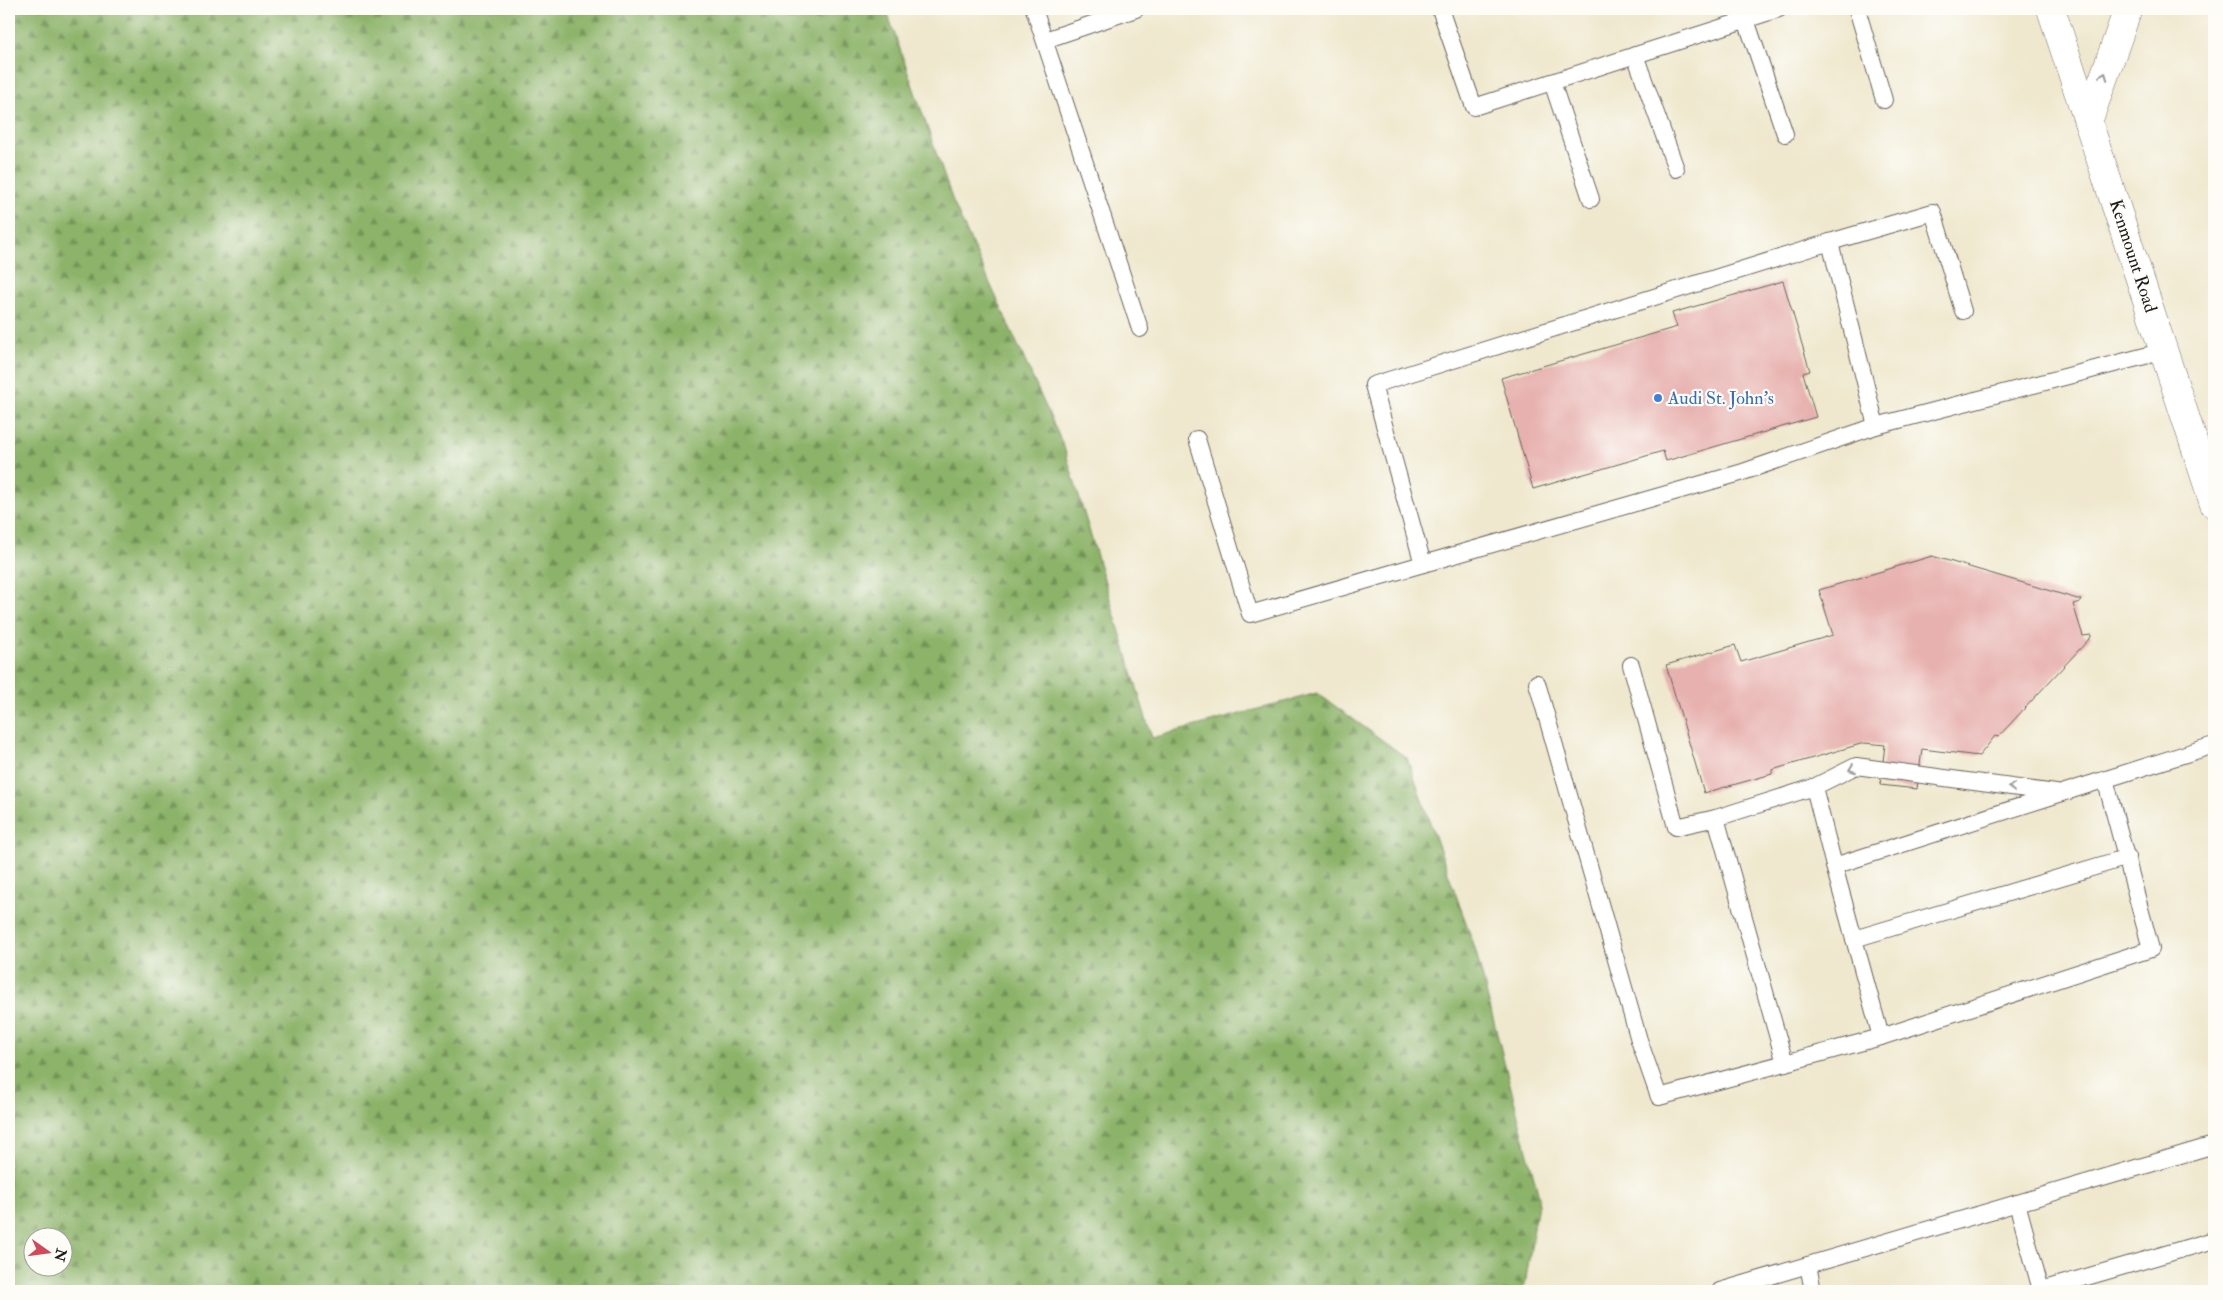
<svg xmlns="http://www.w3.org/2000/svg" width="2223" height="1300" font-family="'IM FELL Double Pica',serif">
  <defs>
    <pattern id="forest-firs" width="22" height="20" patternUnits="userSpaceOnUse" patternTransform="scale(1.25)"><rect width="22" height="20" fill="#8cb369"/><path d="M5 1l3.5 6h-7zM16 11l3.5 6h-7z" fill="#729156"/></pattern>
  </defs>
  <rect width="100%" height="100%" fill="#fdfcf7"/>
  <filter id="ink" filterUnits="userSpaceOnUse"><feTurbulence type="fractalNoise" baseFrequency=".02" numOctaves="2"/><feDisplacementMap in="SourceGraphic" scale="10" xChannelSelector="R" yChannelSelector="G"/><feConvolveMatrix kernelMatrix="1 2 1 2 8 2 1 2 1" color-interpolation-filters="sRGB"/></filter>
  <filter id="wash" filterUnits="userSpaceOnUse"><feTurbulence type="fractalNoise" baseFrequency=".0096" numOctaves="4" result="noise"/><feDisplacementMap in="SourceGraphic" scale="20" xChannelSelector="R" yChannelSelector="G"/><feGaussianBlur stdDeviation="1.12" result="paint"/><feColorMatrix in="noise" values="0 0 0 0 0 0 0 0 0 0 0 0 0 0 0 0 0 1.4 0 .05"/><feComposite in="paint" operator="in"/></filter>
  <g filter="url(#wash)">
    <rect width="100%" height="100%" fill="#efe8ce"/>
    <path fill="url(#forest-firs)" stroke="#546842" fill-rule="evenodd" d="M 9,9 L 886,9 L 954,204 L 1064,447 L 1152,738 L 1317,693 L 1407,758 L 1475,948 L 1539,1197 L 1525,1285 L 1517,1291 L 9,1291 ZM 32,1238 L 62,1238 L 62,1268 L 32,1268 Z"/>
    <g id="blocks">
      <g fill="#e7b1af">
        <polygon points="1783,281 1810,371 1803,373 1816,417 1666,461 1663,451 1533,489 1501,378 1677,327 1672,313"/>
        <polygon points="1932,556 2081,600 2080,602 2073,604 2083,636 2091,635 2091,637 1998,737 1995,736 1979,756 1922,749 1917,789 1880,785 1885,745 1864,743 1772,770 1772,774 1704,793 1666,665 1735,645 1741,662 1833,635 1819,590"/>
      </g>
    </g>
  </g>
  <g filter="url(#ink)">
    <use href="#blocks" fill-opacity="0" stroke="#66635a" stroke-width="1"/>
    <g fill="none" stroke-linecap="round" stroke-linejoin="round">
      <defs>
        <g id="lane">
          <polyline points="1034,9 1140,329"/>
          <polyline points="1440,9 1474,107 1779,9"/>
          <polyline points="1857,9 1884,100"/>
          <polyline points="1746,20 1785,134"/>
          <polyline points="1045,40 1136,9"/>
          <polyline points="1635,55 1676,169"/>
          <polyline points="1552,82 1591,199"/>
          <polyline points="1830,242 1933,212 1963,311"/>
          <polyline points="1876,426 1740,473 1423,564 1373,385 1830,242 1876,426 2164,351"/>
          <polyline points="1197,439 1250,614 1423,564"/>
          <polyline points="1631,665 1676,827 1716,818"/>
          <polyline points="1537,683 1639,1040 1659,1097 1881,1037"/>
          <path d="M 2105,779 L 2151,949 L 1881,1037 L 1834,866 C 1961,825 2087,785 2214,745"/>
          <polyline points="1814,787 1856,766 2056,793"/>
          <polyline points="1854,939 2128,857"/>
          <polyline points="1785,1063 1716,818 1814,787 1834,866"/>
          <polyline points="2017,1203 2041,1290"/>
          <polyline points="1808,1265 1813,1291"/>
          <polyline points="1720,1291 2214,1145"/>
          <polyline points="2038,1291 2214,1240"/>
        </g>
        <g id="primary">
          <polyline points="2051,9 2214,504"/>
          <polyline points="2088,122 2128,9"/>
        </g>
      </defs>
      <use href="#lane" stroke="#66635a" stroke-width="18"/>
      <use href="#primary" stroke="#66635a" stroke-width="29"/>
      <use href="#lane" stroke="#fff" stroke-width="16"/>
      <use href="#primary" stroke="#fff" stroke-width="28"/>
    </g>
    <defs><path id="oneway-chevron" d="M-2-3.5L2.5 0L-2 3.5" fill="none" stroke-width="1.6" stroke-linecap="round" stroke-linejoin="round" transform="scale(1.25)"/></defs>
    <g stroke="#999">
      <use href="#oneway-chevron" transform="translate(2104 76) rotate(-69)"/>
      <use href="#oneway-chevron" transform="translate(1852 769) rotate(160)"/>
      <use href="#oneway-chevron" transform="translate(2012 787) rotate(-173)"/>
    </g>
  </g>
  <circle fill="#3f7fe0" stroke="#fdfcf7" stroke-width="2" cx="1658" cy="398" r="5"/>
  <g text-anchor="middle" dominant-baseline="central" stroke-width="4.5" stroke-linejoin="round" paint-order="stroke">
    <g font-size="18" fill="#1c1c1c" stroke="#fdfcf7">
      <text transform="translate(2133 256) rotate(72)">Kenmount Road</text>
    </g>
    <g font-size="18" fill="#366cbe" stroke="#fdfcf7" text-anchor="start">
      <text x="1668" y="398">Audi St. John's</text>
    </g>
  </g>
  <rect width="2223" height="1300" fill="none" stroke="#fdfcf7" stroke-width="30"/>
  <g transform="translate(48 1252) rotate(104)"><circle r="24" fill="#fdfcf7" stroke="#a3a29f"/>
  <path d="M0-4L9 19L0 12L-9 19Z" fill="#d1495b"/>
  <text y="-8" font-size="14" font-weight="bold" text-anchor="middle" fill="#1c1c1c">N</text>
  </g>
</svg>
